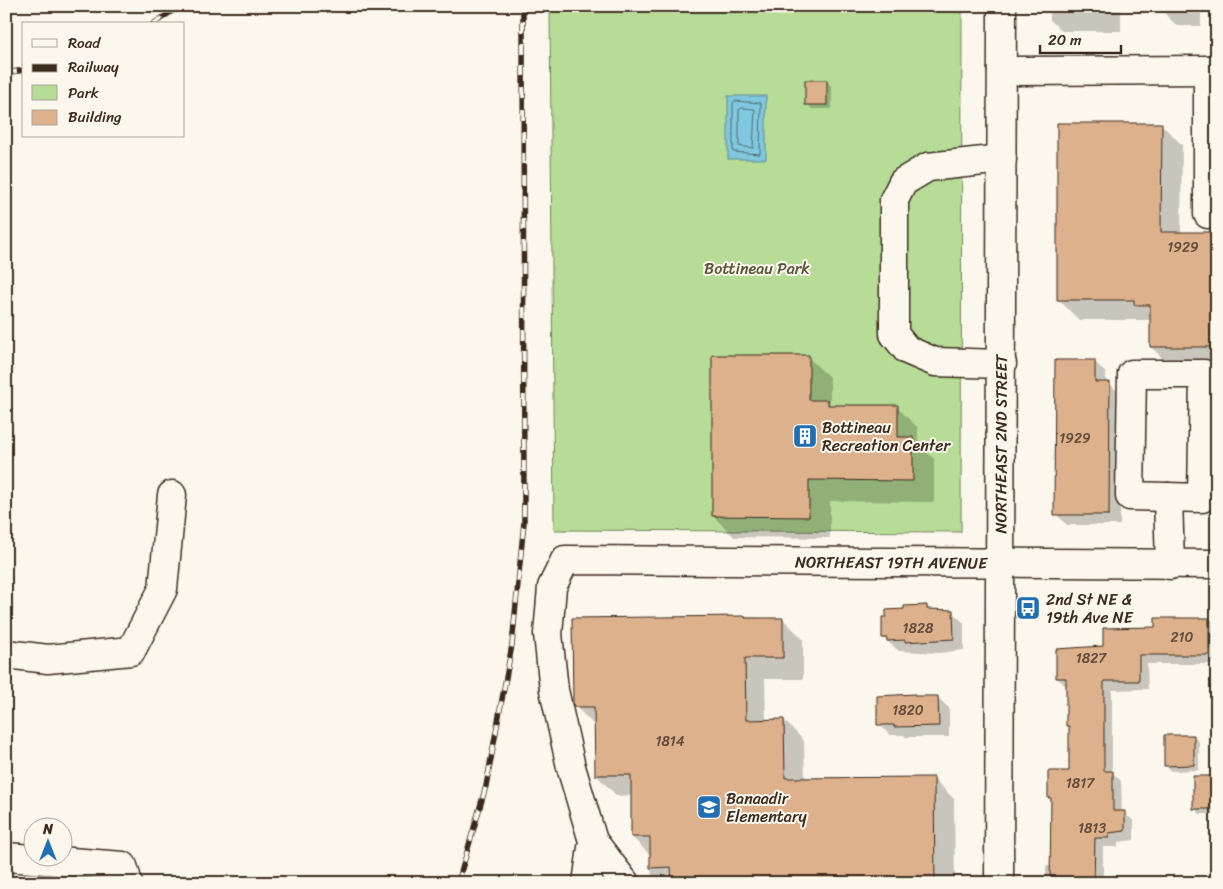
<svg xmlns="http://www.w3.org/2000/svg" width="1223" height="889" font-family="Sriracha,sans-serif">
  <rect width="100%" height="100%" fill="#fbf7ec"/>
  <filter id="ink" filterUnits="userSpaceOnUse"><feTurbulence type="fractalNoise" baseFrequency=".02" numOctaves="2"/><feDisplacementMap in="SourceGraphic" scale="10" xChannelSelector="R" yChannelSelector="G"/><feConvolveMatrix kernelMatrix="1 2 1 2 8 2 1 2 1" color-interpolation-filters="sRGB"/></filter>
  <g filter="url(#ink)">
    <polygon fill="#b6dc97" stroke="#78835a" points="550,6 962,6 961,532 554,530"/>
    <rect fill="#80c8e0" stroke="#648992" x="728" y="96" width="38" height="63"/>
    <g fill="#0003">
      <polygon points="1050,6 1121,6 1121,31 1062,31 1050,20"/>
      <polygon points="1165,6 1201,6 1201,26 1177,26 1166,15"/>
      <polygon points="827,81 832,87 832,109 812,109 807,104"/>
      <polygon points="1161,124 1182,145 1181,233 1217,233 1217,368 1172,368 1151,347 1151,320 1079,320 1058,299"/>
      <polygon points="808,357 830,378 830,404 832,407 897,407 918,428 918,444 934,459 934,502 830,501 830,538 734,537 713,516"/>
      <polygon points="1095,362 1106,373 1106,383 1109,383 1120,394 1120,525 1067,525 1056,514"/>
      <polygon points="927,607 931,611 952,612 964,623 964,650 939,653 899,651 883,638"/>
      <polygon points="744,617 783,619 803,639 803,679 765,679 766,721 784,720 804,741 805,779 933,778 954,799 955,883 652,883 651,856 632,837 632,795 617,796 596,775 596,727 575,706"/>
      <polygon points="1157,620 1217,620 1217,664 1147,664 1148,689 1112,690 1112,772 1121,781 1122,812 1134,821 1134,840 1118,842 1118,847 1103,847 1103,883 1046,883 1046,866 1052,866 1053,800 1049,797 1070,772 1070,729 1067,725 1067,687 1057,678 1104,648 1157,628"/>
      <polygon points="914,695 916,697 937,697 949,708 949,737 906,737 904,735 890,735 879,724"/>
      <polygon points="1193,736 1199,742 1199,770 1171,771 1165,765"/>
      <polygon points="1217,778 1217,814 1200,814 1194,808"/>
      <polygon points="1215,820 1217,883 1211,883 1210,857 1216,857"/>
    </g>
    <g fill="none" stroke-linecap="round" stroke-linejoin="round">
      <g stroke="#57696c" stroke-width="1">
        <polygon points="735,101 761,103 760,154 733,152 733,104"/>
        <polygon points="742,108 755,109 753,148 739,146 739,110"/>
      </g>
    </g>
    <g fill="#dcb18c" stroke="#3b2a1e">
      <rect x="805" y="80" width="22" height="25"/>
      <polygon points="1057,123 1162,123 1161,232 1217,232 1217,347 1150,347 1150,305 1134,305 1134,300 1057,300"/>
      <polygon points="712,355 809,355 809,400 828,400 828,405 898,405 898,437 913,437 913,481 809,480 809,517 712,516"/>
      <polygon points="1055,360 1095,360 1095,382 1110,382 1109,515 1054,515"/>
      <polygon points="927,605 927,609 953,610 954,639 905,642 905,640 887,641 887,638 882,638 882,617 886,617 886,610 904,609 904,606"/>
      <polygon points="745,616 745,618 783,618 783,658 745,658 746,720 784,719 785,778 934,777 935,883 672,883 671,867 650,868 650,837 631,837 631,775 595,775 594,707 574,707 573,704 572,618"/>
      <polygon points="1155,618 1209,618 1209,655 1139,655 1139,681 1104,681 1104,771 1113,771 1113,811 1125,811 1125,831 1109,833 1109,838 1095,838 1094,883 1050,883 1051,798 1048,798 1048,771 1069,771 1069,726 1066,726 1066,678 1056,678 1056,649 1103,646 1103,628 1155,627"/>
      <polygon points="915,694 915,696 938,696 939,726 894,727 894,725 877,725 877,696"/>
      <polygon points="1164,735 1194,735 1194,765 1164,766"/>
      <rect x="1193" y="776" width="24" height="33"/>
    </g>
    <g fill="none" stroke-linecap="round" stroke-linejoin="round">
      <defs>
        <g id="minor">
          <polyline points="1208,70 1208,214"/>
          <polyline points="1002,71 1217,70"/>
          <polyline points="1002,364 935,362 907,350 894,334 894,200 903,182 928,167 1002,159"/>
          <polygon points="1132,374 1204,374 1202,498 1130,496"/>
          <polyline points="1168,497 1170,565"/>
          <polyline points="6,654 48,659 131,651 163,589 172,495"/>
          <polyline points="593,841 625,883"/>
          <polyline points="6,857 123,866 128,883"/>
          <path id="s1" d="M 587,883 L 593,841 L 571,767 L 554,690 L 548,634 L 552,587 L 565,560 L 1217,564"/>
          <path id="s2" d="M 999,883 L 1002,6"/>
        </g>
      </defs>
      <use href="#minor" stroke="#3b2a1e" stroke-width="31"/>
      <use href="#minor" stroke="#fbf7ec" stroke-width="28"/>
      <defs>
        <g id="rail">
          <polyline points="153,24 180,6"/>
          <polyline points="6,73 24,70"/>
          <polyline points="458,883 486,786 512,645 524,522 523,6"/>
        </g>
      </defs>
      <use href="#rail" stroke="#3b2a1e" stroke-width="5.5"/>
      <use href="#rail" stroke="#fbf7ec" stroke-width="4" stroke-dasharray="11" stroke-linecap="butt"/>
    </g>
  </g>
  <defs>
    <symbol id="building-square" viewBox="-11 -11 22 22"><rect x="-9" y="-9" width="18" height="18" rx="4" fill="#1f6fb2" stroke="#fbf7ec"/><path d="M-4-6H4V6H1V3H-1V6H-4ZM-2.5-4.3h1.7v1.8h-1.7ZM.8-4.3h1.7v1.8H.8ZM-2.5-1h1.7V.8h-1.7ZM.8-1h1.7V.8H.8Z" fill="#fff"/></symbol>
    <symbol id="bus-square" viewBox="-11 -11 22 22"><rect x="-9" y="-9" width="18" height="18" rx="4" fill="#1f6fb2" stroke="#fbf7ec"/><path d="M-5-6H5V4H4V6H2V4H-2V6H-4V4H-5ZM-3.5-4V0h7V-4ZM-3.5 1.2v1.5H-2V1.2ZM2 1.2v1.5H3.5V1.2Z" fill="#fff"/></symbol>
    <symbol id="school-square" viewBox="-11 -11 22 22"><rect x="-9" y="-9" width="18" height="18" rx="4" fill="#1f6fb2" stroke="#fbf7ec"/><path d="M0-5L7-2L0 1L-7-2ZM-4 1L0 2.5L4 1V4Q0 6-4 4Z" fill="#fff"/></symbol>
  </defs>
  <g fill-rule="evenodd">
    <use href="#building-square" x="791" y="422" width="28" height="28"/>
    <use href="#bus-square" x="1014" y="594" width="28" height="28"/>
    <use href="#school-square" x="695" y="793" width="28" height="28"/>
  </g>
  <g text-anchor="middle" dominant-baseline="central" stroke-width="4" stroke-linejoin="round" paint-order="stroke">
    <g font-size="14" fill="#634c3a">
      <text x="1183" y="247">1929</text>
      <text x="1075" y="438">1929</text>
      <text x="918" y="628">1828</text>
      <text x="1182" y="637">210</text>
      <text x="1091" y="658">1827</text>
      <text x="908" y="710">1820</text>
      <text x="670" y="741">1814</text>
      <text x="1080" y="783">1817</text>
      <text x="1092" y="828">1813</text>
    </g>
    <g font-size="16" fill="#5a563c" stroke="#fbf7ec">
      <text x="757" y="268">Bottineau Park</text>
    </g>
    <g font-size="16" fill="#3b2a1e" stroke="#fbf7ec" text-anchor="start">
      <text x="822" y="427">Bottineau<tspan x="822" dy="18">Recreation Center</tspan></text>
      <text x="1046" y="599">2nd St NE &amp;<tspan x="1046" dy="18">19th Ave NE</tspan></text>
      <text x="726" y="798">Banaadir<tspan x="726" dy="18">Elementary</tspan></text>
    </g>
    <g font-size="16" fill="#3b2a1e" stroke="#fbf7ec">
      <text stroke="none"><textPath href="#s2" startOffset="439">NORTHEAST 2ND STREET</textPath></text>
      <text stroke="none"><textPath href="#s1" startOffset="658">NORTHEAST 19TH AVENUE</textPath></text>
    </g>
  </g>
  <rect width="1223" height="889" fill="none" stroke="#fbf7ec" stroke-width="25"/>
  <rect x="12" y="12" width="1198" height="864" fill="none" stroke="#3b2a1e" stroke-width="2" filter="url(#ink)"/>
  <rect x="22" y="22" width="162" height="115" fill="#fbf7ec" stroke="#aea59a"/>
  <rect x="32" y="39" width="25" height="8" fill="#fbf7ec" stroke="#aea59a"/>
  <text x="68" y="48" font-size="15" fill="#3b2a1e">Road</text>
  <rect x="32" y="64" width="25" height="8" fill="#3b2a1e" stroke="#aea59a"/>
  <text x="68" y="72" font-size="15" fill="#3b2a1e">Railway</text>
  <rect x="32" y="85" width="25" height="15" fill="#b6dc97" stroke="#aea59a"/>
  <text x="68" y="98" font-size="15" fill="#3b2a1e">Park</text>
  <rect x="32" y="110" width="25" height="15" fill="#dcb18c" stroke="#aea59a"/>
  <text x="68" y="122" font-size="15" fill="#3b2a1e">Building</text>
  <g transform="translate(48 842)"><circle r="24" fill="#fbf7ec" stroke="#aea59a"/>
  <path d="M0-4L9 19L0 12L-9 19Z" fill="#1f6fb2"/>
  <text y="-8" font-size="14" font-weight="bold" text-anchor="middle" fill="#3b2a1e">N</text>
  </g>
  <path d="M1040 45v8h81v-8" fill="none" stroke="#3b2a1e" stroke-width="2.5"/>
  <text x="1048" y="45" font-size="15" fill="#3b2a1e" stroke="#fbf7ec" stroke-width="4" paint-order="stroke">20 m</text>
</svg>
